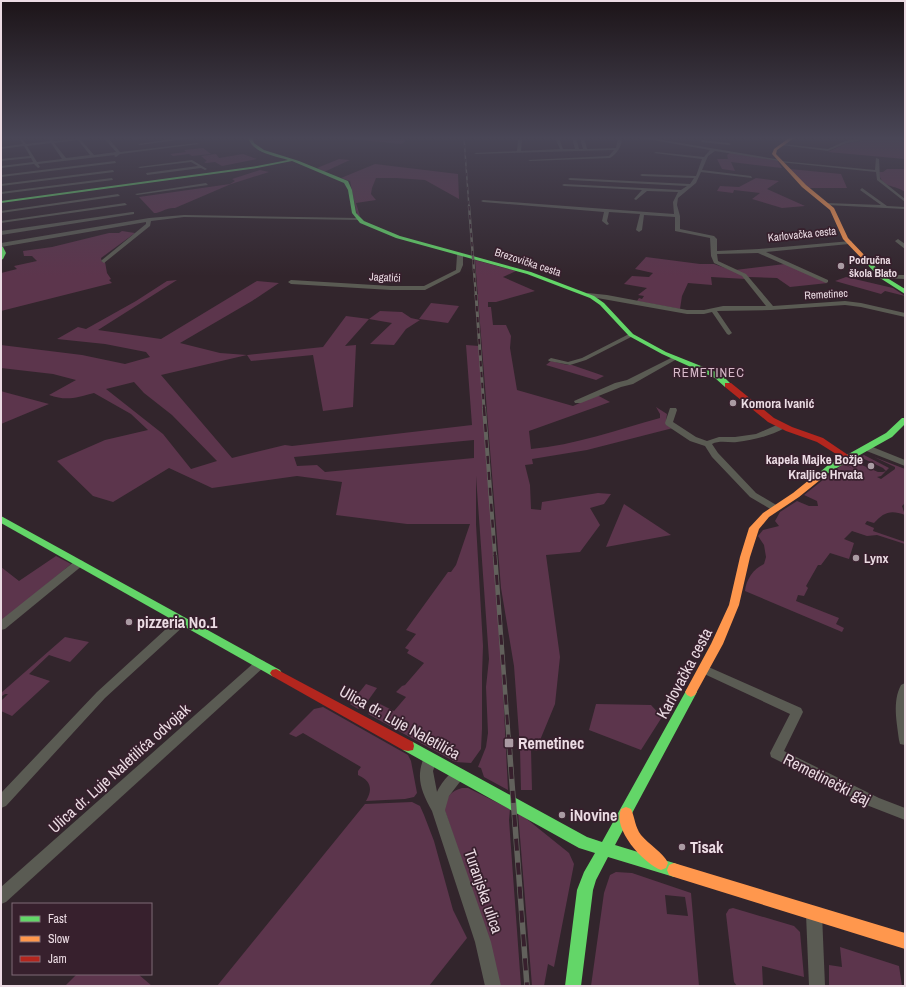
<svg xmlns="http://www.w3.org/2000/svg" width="906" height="987" font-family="'Archivo Narrow',sans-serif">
  <rect width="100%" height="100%" fill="#32252c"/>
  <g fill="#5c354c" fill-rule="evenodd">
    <polygon points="341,138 384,138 406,140 402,144"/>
    <polygon points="867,138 898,138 905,143 905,159 828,152 845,144 869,139"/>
    <polygon points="203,148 211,154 192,156 189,154 173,156 170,154 186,152 184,150"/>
    <polygon points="731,152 777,160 782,168 731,162 735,171 722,169 717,159 728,159 727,155"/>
    <polygon points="216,154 219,158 243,154 257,159 222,166 215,162 206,163 204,162 207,161 201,156"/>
    <polygon points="339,159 350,160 324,172 317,168"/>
    <polygon points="375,164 458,174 459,199 425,180 396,178 376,178 372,188 371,194 376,200 356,203 360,216 357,215 350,181 341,178"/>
    <polygon points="790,169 841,174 847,188 809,188 803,184"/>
    <path d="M 887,169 L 905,169 L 905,192 C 895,184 881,189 879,172 L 883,172 Z"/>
    <path d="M 260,170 L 269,172 L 231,184 L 175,208 C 167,207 161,213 154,213 L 139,197 L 230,184 L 235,181 L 232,179 Z"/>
    <polygon points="756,178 779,181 767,189 805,206 782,208 752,199 760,193 734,190 733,193 717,191 720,186 739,187"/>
    <polygon points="122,231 135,233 101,258 102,262 105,262 107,273 111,279 109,280 112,283 1,311 1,273 17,269 14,266 37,261 32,256 24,256 23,251 52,247 109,233 119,233"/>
    <polygon points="646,257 700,264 714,264 739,273 746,279 711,277 712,285 688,283 682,296 680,309 637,301 639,298 642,299 644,296 638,295 647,288 624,284 632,276 649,277 653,273 635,269"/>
    <path d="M 475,260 L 516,271 L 503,277 L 535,291 L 496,302 L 488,302 L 488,307 L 491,307 L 493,325 L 506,325 L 511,336 L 510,348 L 517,390 L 573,406 L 597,395 L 610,402 L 529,431 L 531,449 C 575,445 617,430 660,418 L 660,414 L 656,407 L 667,414 L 666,421 L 673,428 L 587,450 L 532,459 L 533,464 L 525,465 L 530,485 L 531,509 L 541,510 L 542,502 L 598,493 L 611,494 L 604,504 L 590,508 L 600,525 L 580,552 L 546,555 L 560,657 L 555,704 L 538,745 L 537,751 L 531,749 L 532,790 L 521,790 L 520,748 L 514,666 L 501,588 Z"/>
    <polygon points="785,264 828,283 790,287 777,278 748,277 735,270"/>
    <polygon points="846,277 893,288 905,296 885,291 881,294 835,281"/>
    <path d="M 177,280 L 98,330 L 161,339 L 257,281 L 279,283 L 252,301 L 180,343 L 220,353 L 247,355 L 323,347 L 346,316 L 369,319 L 380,311 L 402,312 L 411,318 L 420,320 L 406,329 L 394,345 L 370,344 L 392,323 L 369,319 L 345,346 L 356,345 L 353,407 L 323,411 L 313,355 L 251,361 L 247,355 L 161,375 L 232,458 L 285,445 L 292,446 L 472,425 L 466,345 L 479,346 L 499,611 L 508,790 L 484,777 L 481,768 L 478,767 L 486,747 L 488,733 L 486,687 L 489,659 L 476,476 L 476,524 L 483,646 L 482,675 L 482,729 L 481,749 L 471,763 L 455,762 L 368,714 L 378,703 L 394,711 L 406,697 L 396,692 L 402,686 L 405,685 L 424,663 L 407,653 L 409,650 L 405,648 L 416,634 L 406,630 L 448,572 L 451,572 L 456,565 L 470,524 L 407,524 L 336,515 L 342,482 L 297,476 L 212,488 L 169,468 L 113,502 L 93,496 L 57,461 L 105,440 L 148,430 L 131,414 L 94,393 C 76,398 66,401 49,395 L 76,380 L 53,374 L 1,368 L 1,345 L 82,355 L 125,364 L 150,357 L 146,352 L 105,344 L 57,339 L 78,327 L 86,329 L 136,301 L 167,281 ZM 134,382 L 144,393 L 172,415 L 217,461 L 191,469 L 163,434 L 106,389 ZM 474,440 L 474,458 L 325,472 L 317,465 L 297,466 L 294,457 Z"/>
    <polygon points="431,303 459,306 448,323 419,319"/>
    <polygon points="551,361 568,365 572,365 604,376 596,380 546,365"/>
    <polygon points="1,391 4,392 49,404 1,424"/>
    <path d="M 864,455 L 889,468 L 881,476 L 877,477 L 881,479 L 895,469 L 895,467 L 874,457 L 905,469 L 905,503 L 902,506 L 905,515 C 890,509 883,513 874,523 L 867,521 L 865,524 L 874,528 L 873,531 L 905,542 L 905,544 L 877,535 L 867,536 L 852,531 L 844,539 L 854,543 L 849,559 L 830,553 L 821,565 L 818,565 L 806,586 L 808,588 L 804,596 L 798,595 L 796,601 L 839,618 L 836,624 L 844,628 L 842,632 L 745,591 C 746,580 753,569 764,564 L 766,557 L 764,545 L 758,536 L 763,530 L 779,526 L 775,521 L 780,512 L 797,501 L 809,506 L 818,506 L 817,501 L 804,495 L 843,464 L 853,469 L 844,464 L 850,460 L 878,472 L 883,472 L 886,471 L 883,468 L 860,457 Z"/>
    <polygon points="624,504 671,535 606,547"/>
    <polygon points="56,556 71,564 1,622 1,567 19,581"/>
    <polygon points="65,637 89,642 70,662 49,655 29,674 50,681 12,716 1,711 1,701 8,694 5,694 2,696 1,693"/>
    <polygon points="366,684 377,688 367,702 358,709 350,704"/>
    <polygon points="596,704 651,705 662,717 641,750 589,730"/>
    <path d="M 323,707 L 408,755 L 411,761 L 417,793 L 414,797 L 405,799 L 366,801 C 373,789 371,781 358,775 L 358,771 L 361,767 L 303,733 L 296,737 L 289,734 L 314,709 Z"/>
    <path d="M 462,788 L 468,788 L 510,809 L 509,820 L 521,986 L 499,986 L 481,917 L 445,811 C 444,798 451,791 462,788 Z"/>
    <polygon points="412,802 420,806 424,815 434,841 453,910 467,938 429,986 217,986 365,804"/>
    <polygon points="518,812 569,853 574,864 554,967 548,964 544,986 532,986"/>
    <path d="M 616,872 L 632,873 L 691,893 L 699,986 L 591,986 L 604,893 L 610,875 ZM 665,895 L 685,897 L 688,916 L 667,914 Z"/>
    <polygon points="733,908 794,926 800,932 804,977 762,966 763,986 737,986 734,982 726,914 729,909"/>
    <polygon points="840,947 899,966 902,986 829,986 829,965 842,967"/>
    <polygon points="77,974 138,974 152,986 65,986"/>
  </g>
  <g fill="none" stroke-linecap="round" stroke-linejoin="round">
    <g fill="#5a5b53" fill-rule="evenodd">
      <path d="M 47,138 L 51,138 L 53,141 L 89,138 L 81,140 L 94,155 L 116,152 L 104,138 L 108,138 L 120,152 L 197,143 L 199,144 L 120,154 L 116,157 L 114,156 L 115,155 L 38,164 L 40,167 L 38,168 L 34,164 L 1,168 L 1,166 L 33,162 L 31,158 L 1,161 L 1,159 L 30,156 L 24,146 L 1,149 L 1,147 L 23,144 L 20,140 L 22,139 L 26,144 L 50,141 ZM 78,140 L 90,155 L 66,158 L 54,143 ZM 51,143 L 62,159 L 37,162 L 27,146 Z"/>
      <polygon points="133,138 140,138 134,140"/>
      <polygon points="179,138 192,138 140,145 138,144"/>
      <path d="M 555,138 L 559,138 L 563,149 L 575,149 L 572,138 L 576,138 L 579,149 L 583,149 L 580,138 L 584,138 L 587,149 L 616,148 L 618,138 L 622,138 C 622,146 617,154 610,158 L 530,161 L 528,160 L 609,156 L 614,150 L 476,154 L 474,153 L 517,151 L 518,140 L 520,139 L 522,140 L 521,151 L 560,149 Z"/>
      <polygon points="641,138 651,138 781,160 779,161 715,151 708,156 702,170 751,176 752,178 701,172 696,183 678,198 677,205 680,216 680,229 714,236 717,239 717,251 759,249 851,241 852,242 849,244 766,252 828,280 828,282 826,283 758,253 717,254 718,261 746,274 773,306 845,301 861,303 905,313 905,317 861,307 845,305 771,310 717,311 732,333 729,335 727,334 712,312 704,314 687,314 586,296 585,295 588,293 607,295 687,310 704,310 723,306 766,306 742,276 714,263 711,256 710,238 675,231 675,217 644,215 642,230 639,232 636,230 640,214 609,212 607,221 609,224 607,225 602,221 604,212 483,202 481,201 483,200 674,214 673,202 678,192 647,191 636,200 634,199 642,190 564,186 562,185 564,184 681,190 687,186 570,180 568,179 570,178 690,184 694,178 642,176 640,175 642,174 696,176 702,159 654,153 656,152 704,157 710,150"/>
      <polygon points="865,138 869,139 847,143 828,151 781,145 783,144 828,149 845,141"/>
      <polygon points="702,140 729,143 731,144 729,145 701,142"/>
      <polygon points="876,158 879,159 880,179 905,199 905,202 877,180 876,172 779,162 781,161 875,170"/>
      <polygon points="192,160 207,169 205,170 201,168 147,175 146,173 198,166 191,162 140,168 138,167"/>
      <polygon points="115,161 116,163 1,177 1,175"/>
      <polygon points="113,170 114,172 1,186 1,184"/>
      <polygon points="112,178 113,180 1,194 1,192"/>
      <polygon points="206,183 208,185 137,195 135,194"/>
      <polygon points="862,188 887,206 905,207 905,209 827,205 825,204 827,203 881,205 860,190"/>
      <polygon points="118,194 120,196 1,213 1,211"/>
      <polygon points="125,203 127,205 1,223 1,221"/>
      <polygon points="132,212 134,212 134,214 1,235 1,231"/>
      <polygon points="184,215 358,218 360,219 358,220 184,217 151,221 150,226 104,263 101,261 102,260 146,224 146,222 1,247 1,243 149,218"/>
      <polygon points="898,239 905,244 905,249 896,242 895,241"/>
      <polygon points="460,253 463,255 463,265 460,272 425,290 391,290 291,284 288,282 291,280 391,286 424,286 456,270 457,255"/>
      <polygon points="882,275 905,275 905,279 880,278 879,277"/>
      <polygon points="631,333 633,334 633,336 586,360 570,365 549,361 548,360 551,358 568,362 582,358"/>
      <polygon points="675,356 677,357 677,359 633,384 621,387 581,403 575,403 574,401 615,383 627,380"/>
      <path d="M 670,408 L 676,408 L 677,410 L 673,422 L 696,437 L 707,441 L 719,437 L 735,437 L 756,434 L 779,424 L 785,424 L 786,426 L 785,428 C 770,436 754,440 737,442 C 729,443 720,440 712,444 L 718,453 L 756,493 L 778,506 L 780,508 L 778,510 L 772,510 L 750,497 L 712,457 L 705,446 L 690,441 L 666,425 L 665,423 Z"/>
      <polygon points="864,446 870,446 905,460 905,466 864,450 863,448"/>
      <polygon points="79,560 83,561 84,563 83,565 5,629 1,630 1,620 75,561"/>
      <polygon points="182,617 186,618 187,621 186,624 105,698 6,806 1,808 1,793 97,692 178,618"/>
      <polygon points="260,660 264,661 266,664 264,667 6,902 1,904 1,887 256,661"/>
      <polygon points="704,665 801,708 803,712 784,751 879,798 905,808 905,820 869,806 771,757 770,753 790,714 700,672 698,669 700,666"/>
      <path d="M 905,683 L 905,745 L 900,744 L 899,740 C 897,722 892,702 901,685 Z"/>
      <path d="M 430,753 L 435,755 L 437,759 L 433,771 L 437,792 C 441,783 453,766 464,770 L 466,774 L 449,796 L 445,810 L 491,942 L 501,986 L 485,986 L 475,942 L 432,811 C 421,791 415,777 425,755 Z"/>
      <polygon points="814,906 819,909 822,914 825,986 809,986 806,914 809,909"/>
    </g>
    <g fill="#63d668" fill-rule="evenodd">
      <path d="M 248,138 L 252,138 L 254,143 L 264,150 L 299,161 L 348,181 L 352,190 L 356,213 L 364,221 L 400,236 L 531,272 L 594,296 L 604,303 L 633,334 L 666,352 L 721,374 L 732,385 L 731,387 L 725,387 L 715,378 L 662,354 L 629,336 L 600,305 L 590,298 L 527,274 L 396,238 L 360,223 L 352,213 L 348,190 L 344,183 L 292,161 L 257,168 L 1,203 L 1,201 L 257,166 L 288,160 C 275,156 253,153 248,138 Z"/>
      <polygon points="1,246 3,247 6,253 3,259 1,260"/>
      <polygon points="864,259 868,259 884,276 905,289 905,294 880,278 864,261"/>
      <polygon points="902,418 905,418 905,424 892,437 833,470 817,481 813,478 827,466 886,433"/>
      <polygon points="1,516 280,670 282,673 280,676 276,677 272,676 1,523"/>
      <polygon points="691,687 695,689 697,692 615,845 674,863 679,865 681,870 679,875 674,877 608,857 596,880 593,890 581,986 565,986 577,890 584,872 595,853 579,848 403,750 402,746 403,742 408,741 413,742 587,837 602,842 687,689"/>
    </g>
    <g fill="#ff974d" fill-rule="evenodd">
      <polygon points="789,138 794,138 777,150 776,154 806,185 834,208 848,238 868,259 868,261 864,261 843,239 830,210 802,187 772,154 774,149"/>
      <polygon points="900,138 905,138 905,141"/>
      <polygon points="817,475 820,476 821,478 820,480 799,497 769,517 759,529 750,557 739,605 723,644 695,695 691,697 687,695 685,692 711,644 729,605 740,557 749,528 763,513 793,493 814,476"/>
      <path d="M 626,807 L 631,809 C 635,818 635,827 641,835 C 649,845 663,852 668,863 L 666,868 L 661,870 C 643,863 612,829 621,809 Z"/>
      <polygon points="674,863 905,933 905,949 674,877 669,875 667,870 669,865"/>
    </g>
    <g fill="#b3261e" fill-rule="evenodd">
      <polygon points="725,383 731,383 774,418 792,427 823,438 851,457 850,459 844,459 817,442 786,431 768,422 725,387"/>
      <polygon points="276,669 413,742 414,746 413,750 408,751 403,750 272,676 270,673 272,670"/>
    </g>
    <defs>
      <polyline id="rail-far5" points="464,138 469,207"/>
      <polyline id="rail-far4" points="469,206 476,296"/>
      <polyline id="rail-far3" points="476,295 484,409"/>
      <polyline id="rail-far2" points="484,408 495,556"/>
      <polyline id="rail-far1" points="495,555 509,744"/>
      <polyline id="rail" points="509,743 527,986"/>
    </defs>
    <use href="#rail-far5" stroke="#62615c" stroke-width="1.5"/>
    <use href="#rail-far4" stroke="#62615c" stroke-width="2.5"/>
    <use href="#rail-far3" stroke="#62615c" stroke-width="3"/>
    <use href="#rail-far2" stroke="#62615c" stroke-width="4"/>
    <use href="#rail-far1" stroke="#62615c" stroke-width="4.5"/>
    <use href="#rail" stroke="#62615c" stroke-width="5.5"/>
    <use href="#rail-far5" stroke="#37202d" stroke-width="1" stroke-dasharray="3.5" stroke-linecap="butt"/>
    <use href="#rail-far4" stroke="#37202d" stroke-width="1.5" stroke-dasharray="4.5" stroke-linecap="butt"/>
    <use href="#rail-far3" stroke="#37202d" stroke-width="2" stroke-dasharray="5.5" stroke-linecap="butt"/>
    <use href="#rail-far2" stroke="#37202d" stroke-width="2.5" stroke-dasharray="8" stroke-linecap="butt"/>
    <use href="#rail-far1" stroke="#37202d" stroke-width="3" stroke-dasharray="10" stroke-linecap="butt"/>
    <use href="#rail" stroke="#37202d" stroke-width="4" stroke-dasharray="12" stroke-linecap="butt"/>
  </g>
  <linearGradient id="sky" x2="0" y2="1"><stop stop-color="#1c1418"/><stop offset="0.5" stop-color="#494656"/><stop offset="1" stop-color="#494656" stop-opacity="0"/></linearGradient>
  <rect width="906" height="276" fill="url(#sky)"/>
  <g fill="#aa9ba3" stroke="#37202d" stroke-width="1.5">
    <circle cx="841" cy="266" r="4"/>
    <circle cx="733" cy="403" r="4"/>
    <circle cx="871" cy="466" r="4"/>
    <circle cx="856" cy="558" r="4"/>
    <circle cx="129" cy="622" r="4"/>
    <rect x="504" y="738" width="10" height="10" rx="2"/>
    <circle cx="562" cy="815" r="4"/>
    <circle cx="682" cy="847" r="4"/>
  </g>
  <g text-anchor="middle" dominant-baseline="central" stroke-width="3.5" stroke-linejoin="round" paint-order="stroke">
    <g font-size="11" fill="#ebdbe3" stroke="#37202d">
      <text transform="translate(802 234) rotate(-6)">Karlovačka cesta</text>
      <text transform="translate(528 262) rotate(18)">Brezovička cesta</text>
      <text transform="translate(385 277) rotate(3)">Jagatići</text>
      <text transform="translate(826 294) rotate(-3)">Remetinec</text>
    </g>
    <g font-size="11" font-weight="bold" fill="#ebdbe3" stroke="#37202d" text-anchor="start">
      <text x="849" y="260">Područna<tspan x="849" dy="13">škola Blato</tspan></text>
    </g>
    <g font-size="13" letter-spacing="1" fill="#d7b9c9" stroke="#37202d">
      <text x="709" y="372">REMETINEC</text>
    </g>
    <g font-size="13" font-weight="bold" fill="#ebdbe3" stroke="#37202d" text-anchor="start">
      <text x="741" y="403">Komora Ivanić</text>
      <text x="863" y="459" text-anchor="end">kapela Majke Božje<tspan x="863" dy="15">Kraljice Hrvata</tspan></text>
      <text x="864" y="558">Lynx</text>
    </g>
    <g font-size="16" font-weight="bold" fill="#ebdbe3" stroke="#37202d" text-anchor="start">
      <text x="137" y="622">pizzeria No.1</text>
      <text x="518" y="743">Remetinec</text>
      <text x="570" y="815">iNovine</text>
      <text x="690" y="847">Tisak</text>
    </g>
    <g font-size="16" fill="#ebdbe3" stroke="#37202d">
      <text transform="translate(684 673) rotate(-62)">Karlovačka cesta</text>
      <text transform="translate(400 722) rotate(29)">Ulica dr. Luje Naletilića</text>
      <text transform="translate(119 768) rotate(-42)">Ulica dr. Luje Naletilića odvojak</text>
      <text transform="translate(827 779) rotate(27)">Remetinečki gaj</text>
      <text transform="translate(484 891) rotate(71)">Turanjska ulica</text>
    </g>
  </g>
  <rect width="906" height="987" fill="none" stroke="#ebdbe3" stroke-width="4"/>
  <rect x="12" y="903" width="140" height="72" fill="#37202d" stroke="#7f6b76"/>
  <rect x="20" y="916" width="20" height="6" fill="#63d668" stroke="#7f6b76"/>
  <text x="48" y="923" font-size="12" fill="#ebdbe3">Fast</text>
  <rect x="20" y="936" width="20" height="6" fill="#ff974d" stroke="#7f6b76"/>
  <text x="48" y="943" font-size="12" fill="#ebdbe3">Slow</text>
  <rect x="20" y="956" width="20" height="6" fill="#b3261e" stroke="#7f6b76"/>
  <text x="48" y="963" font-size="12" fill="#ebdbe3">Jam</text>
</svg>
